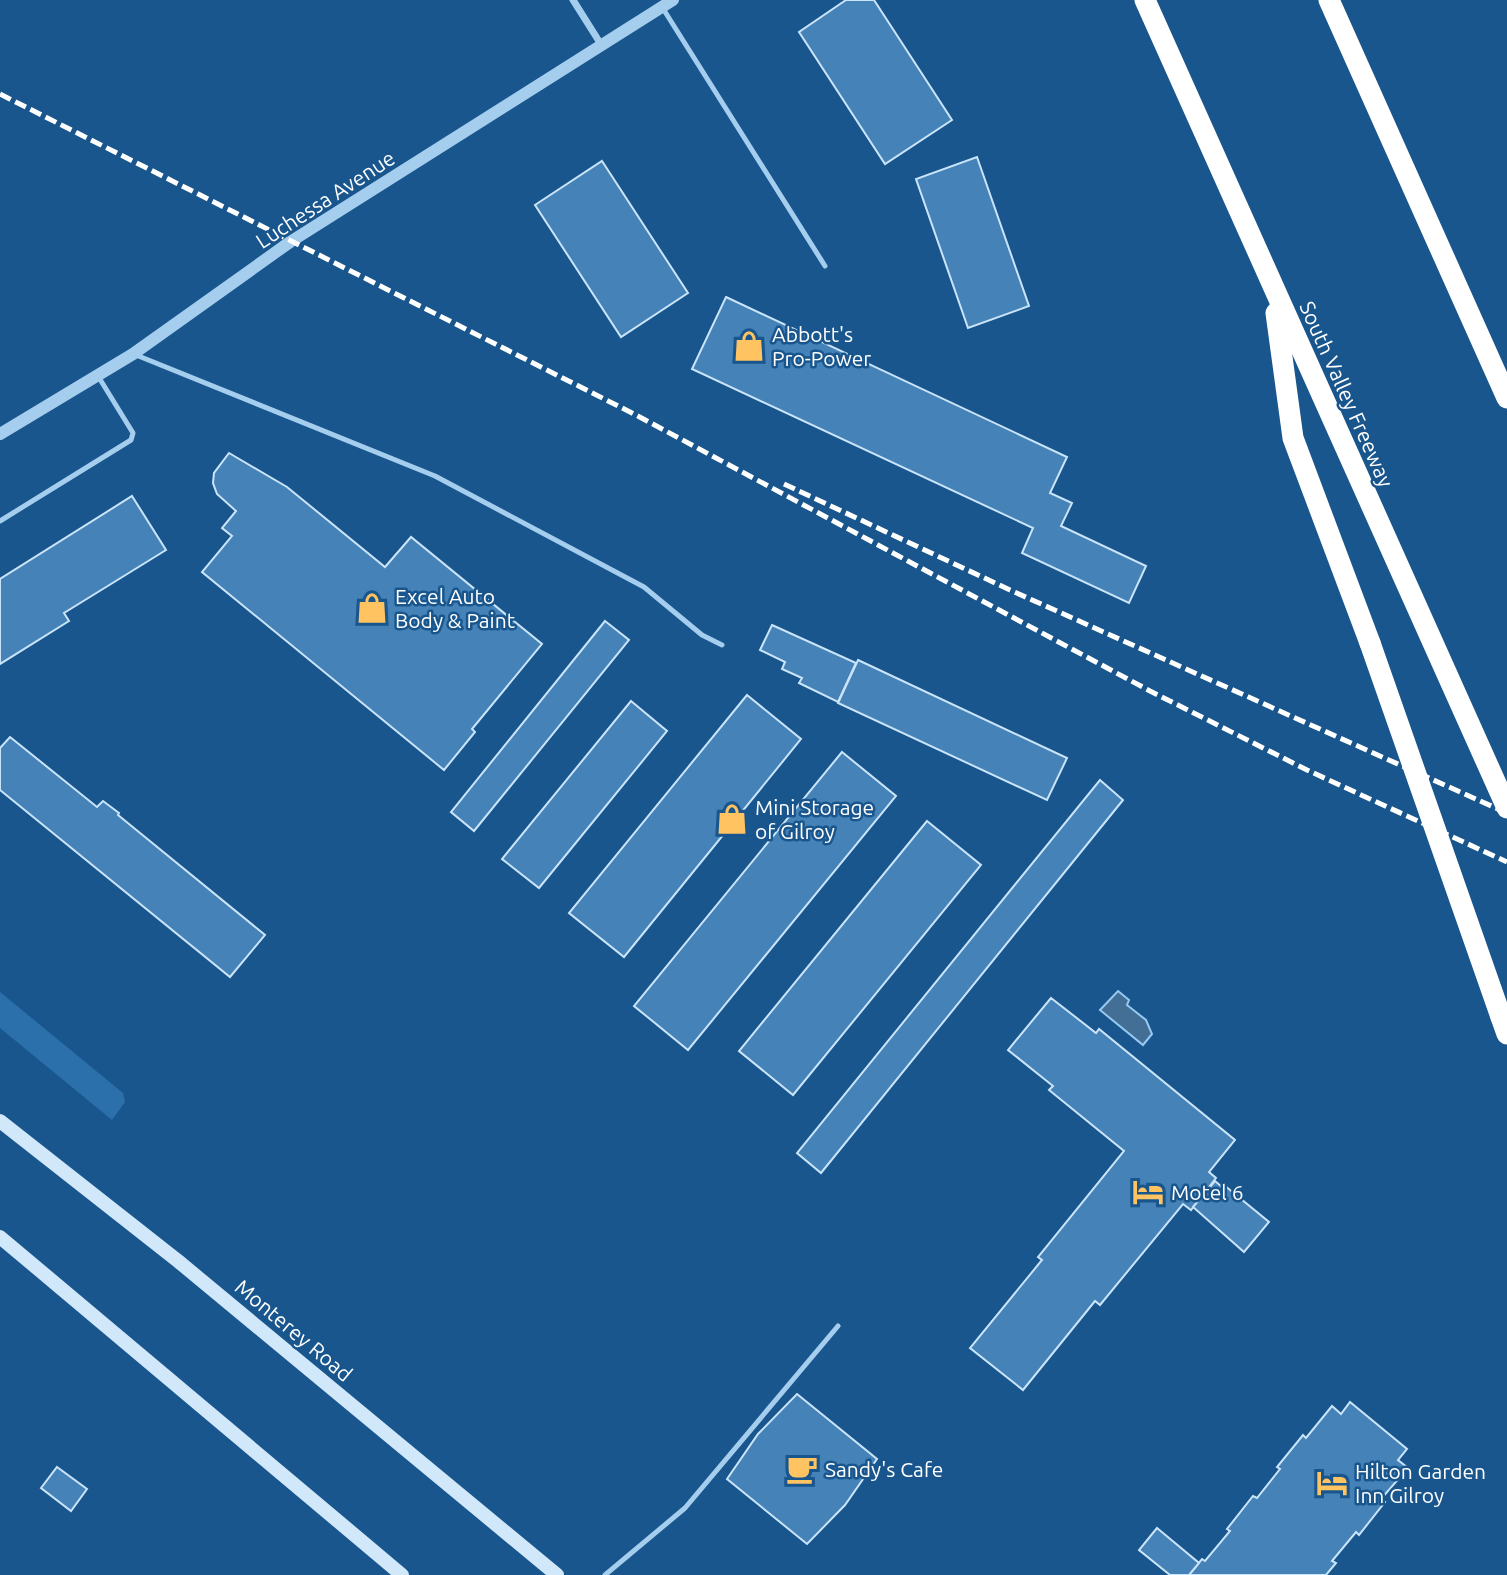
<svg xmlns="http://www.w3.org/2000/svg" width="1507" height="1575" font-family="Ubuntu,sans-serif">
  <rect width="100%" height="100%" fill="#19568d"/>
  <polygon fill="#2b70ab" points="0,992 123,1093 125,1102 112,1120 0,1028"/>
  <polygon fill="#436f96" stroke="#97c9f1" stroke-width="2" points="1118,991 1129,1000 1127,1005 1146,1020 1152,1034 1143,1045 1100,1010"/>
  <g fill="#4582b7" stroke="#cae4fa" stroke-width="2">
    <polygon points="846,0 874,0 952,120 885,164 799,32"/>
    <polygon points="977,157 1029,306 968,328 916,179"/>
    <polygon points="602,161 688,293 621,337 535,205"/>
    <polygon points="726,297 1067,457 1050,493 1072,503 1061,526 1146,566 1129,603 1022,553 1033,528 692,369"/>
    <polygon points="229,453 287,487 385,567 411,537 542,644 472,729 475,732 444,770 202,572 232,536 222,528 236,511 217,494 213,483 214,473"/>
    <polygon points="132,496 166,550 64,613 69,621 0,664 0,579"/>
    <polygon points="605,621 629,640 474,831 451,812"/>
    <polygon points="772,625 856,663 838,702 799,683 802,678 782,669 785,662 760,650"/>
    <polygon points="858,660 1067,758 1047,800 838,703"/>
    <polygon points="747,695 801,739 624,957 569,913"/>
    <polygon points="631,701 667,731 539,888 502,859"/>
    <polygon points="10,737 97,807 103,801 119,813 118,815 265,935 230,977 0,790 0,748"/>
    <polygon points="842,752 896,796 688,1050 634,1006"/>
    <polygon points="1100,780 1123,800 821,1173 797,1153"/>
    <polygon points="927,821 981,865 793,1095 739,1051"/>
    <polygon points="1051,998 1096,1033 1099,1029 1235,1140 1209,1172 1216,1178 1191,1210 1183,1204 1100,1305 1095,1301 1023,1390 970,1348 1042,1260 1038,1257 1124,1151 1049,1090 1053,1086 1008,1050"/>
    <polygon points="1215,1181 1222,1187 1224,1185 1269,1222 1244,1252 1193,1207"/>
    <polygon points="797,1394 877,1459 845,1505 807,1544 727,1479 758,1434"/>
    <polygon points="1350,1402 1407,1449 1398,1460 1408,1468 1381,1499 1385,1502 1359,1535 1356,1532 1332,1561 1336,1563 1326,1575 1189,1575 1202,1559 1205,1561 1230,1531 1227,1529 1253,1496 1257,1498 1280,1469 1277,1467 1303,1435 1306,1438 1332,1406 1341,1414"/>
    <polygon points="57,1467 87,1489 71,1511 41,1488"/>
    <polygon points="1157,1528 1199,1563 1189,1575 1170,1575 1139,1550"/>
  </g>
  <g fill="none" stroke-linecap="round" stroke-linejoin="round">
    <g stroke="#a4cdee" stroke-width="5">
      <polyline points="662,7 825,266"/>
      <polyline points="136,355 435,476 644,587 702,635 722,645"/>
      <polyline points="0,521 131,440 133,433 98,376"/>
      <polyline points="605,1575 685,1508 838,1326"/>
    </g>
    <polyline stroke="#a4cdee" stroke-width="7" points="573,0 602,46"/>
    <polyline stroke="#a4cdee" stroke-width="12" points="0,434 133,354 290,242 673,0"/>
    <g stroke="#d1e7fa" stroke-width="14">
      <polyline points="0,1121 178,1261 557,1575"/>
      <polyline points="0,1237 402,1575"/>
    </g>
    <g stroke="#fff" stroke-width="21">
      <polyline points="1145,0 1507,808"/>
      <polyline points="1329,0 1507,398"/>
      <polyline points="1276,313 1293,438 1370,643"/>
      <polyline points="1501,1017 1507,1034"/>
    </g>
    <g stroke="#fff" stroke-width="5" stroke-dasharray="12 5" stroke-linecap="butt">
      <polyline points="0,94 636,415 1150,691 1307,770 1507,862"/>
      <polyline points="784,484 1010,590 1507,813"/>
    </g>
    <polyline stroke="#fff" stroke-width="21" points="1370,643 1501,1017"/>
  </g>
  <defs>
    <symbol id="shop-bare" viewBox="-9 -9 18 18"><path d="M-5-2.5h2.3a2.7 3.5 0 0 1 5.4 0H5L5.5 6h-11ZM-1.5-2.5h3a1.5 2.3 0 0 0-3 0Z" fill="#ffc361" stroke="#19568d" stroke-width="2.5" paint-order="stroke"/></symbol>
    <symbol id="hotel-bare" viewBox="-9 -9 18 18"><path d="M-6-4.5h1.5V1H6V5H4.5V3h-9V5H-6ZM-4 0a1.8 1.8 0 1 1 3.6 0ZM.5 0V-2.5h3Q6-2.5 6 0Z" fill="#ffc361" stroke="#19568d" stroke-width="2.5" paint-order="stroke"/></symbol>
    <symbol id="cafe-bare" viewBox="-9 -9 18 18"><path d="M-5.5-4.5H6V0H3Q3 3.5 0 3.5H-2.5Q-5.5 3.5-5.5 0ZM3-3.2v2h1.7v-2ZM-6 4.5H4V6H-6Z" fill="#ffc361" stroke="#19568d" stroke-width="2.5" paint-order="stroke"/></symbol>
  </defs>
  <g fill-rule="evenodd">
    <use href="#shop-bare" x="727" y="324" width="44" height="44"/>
    <use href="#shop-bare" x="350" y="586" width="44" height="44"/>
    <use href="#shop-bare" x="710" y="797" width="44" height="44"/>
    <use href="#hotel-bare" x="1126" y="1170" width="44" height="44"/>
    <use href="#cafe-bare" x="780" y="1447" width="44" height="44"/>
    <use href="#hotel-bare" x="1310" y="1461" width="44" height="44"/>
  </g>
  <g text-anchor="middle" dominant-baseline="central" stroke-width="5" stroke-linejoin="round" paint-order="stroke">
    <g font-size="21" fill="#fff" stroke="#19568d">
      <text transform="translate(325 199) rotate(-33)">Luchessa Avenue</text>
      <text transform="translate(1347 394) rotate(66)">South Valley Freeway</text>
      <text transform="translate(294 1330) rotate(40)">Monterey Road</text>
    </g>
    <g font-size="21" fill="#fff" stroke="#19568d" text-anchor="start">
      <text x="772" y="334">Abbott's<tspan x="772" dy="24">Pro-Power</tspan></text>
      <text x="395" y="596">Excel Auto<tspan x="395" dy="24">Body &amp; Paint</tspan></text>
      <text x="755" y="807">Mini Storage<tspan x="755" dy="24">of Gilroy</tspan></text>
      <text x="1171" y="1192">Motel 6</text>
      <text x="825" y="1469">Sandy's Cafe</text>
      <text x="1355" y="1471">Hilton Garden<tspan x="1355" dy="24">Inn Gilroy</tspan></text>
    </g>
  </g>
</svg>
